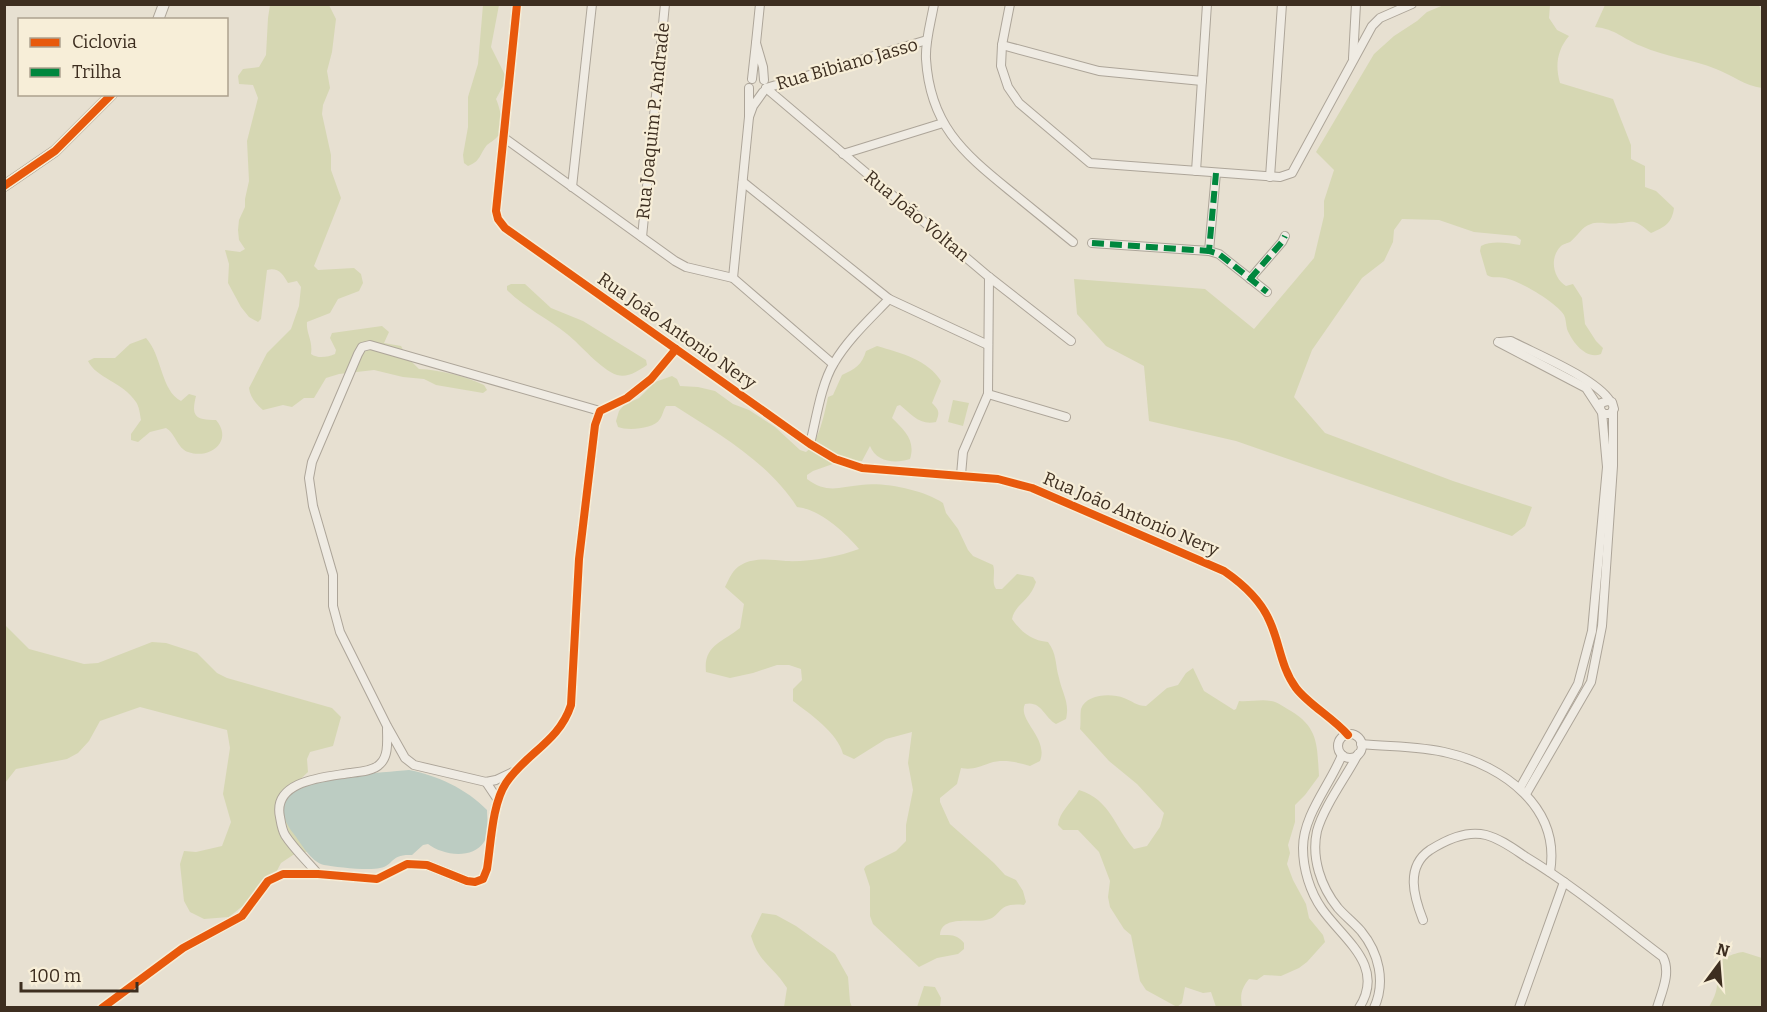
<svg xmlns="http://www.w3.org/2000/svg" width="1767" height="1012" font-family="Bitter,serif">
  <rect width="100%" height="100%" fill="#e7e0d1"/>
  <g fill="#d6d7b3">
    <path d="M 1446,4 L 1550,5 L 1549,18 L 1557,30 L 1569,36 C 1557,50 1555,66 1560,83 L 1613,99 L 1631,145 L 1631,159 L 1645,166 L 1645,187 L 1656,191 L 1674,208 C 1672,223 1665,227 1651,233 C 1648,231 1642,225 1637,223 C 1631,220 1625,223 1619,223 C 1610,225 1599,221 1591,224 C 1582,226 1577,237 1570,242 C 1566,244 1565,243 1561,246 C 1549,258 1553,278 1566,286 L 1573,284 L 1582,298 L 1585,324 L 1596,341 L 1603,348 L 1601,354 C 1586,360 1572,342 1567,329 C 1566,325 1566,319 1564,315 C 1556,302 1520,281 1505,278 C 1499,276 1493,279 1487,275 L 1480,251 L 1481,246 C 1492,240 1508,243 1520,245 L 1521,240 L 1516,236 L 1474,232 L 1439,220 L 1402,219 L 1394,230 L 1393,242 L 1384,261 L 1362,278 L 1312,350 L 1294,397 L 1325,433 L 1453,481 L 1532,507 L 1525,526 L 1512,536 L 1236,441 L 1149,421 L 1144,366 L 1106,346 L 1077,314 L 1074,279 L 1205,289 L 1254,329 L 1314,258 L 1324,216 L 1324,201 L 1334,170 L 1316,152 L 1374,54 L 1394,36 L 1417,21 L 1427,12 Z"/>
    <path d="M 270,5 L 329,5 L 336,19 L 332,52 L 327,71 L 330,88 L 323,105 L 322,114 L 331,155 L 331,170 L 341,198 L 314,266 L 318,270 L 354,268 L 361,274 L 363,283 L 359,291 L 338,299 L 330,313 L 307,322 C 306,334 313,340 311,354 C 318,359 328,357 335,354 L 336,350 L 330,338 L 332,333 L 382,326 L 389,332 L 384,343 L 401,346 L 407,357 L 419,369 C 441,370 464,376 484,385 L 487,390 L 483,393 L 436,385 L 424,379 L 403,377 L 374,370 L 339,374 L 326,378 L 314,398 L 304,398 L 292,407 L 283,405 L 263,410 C 256,404 250,397 249,388 L 267,353 L 291,329 L 299,306 L 301,287 L 297,281 L 288,283 C 283,274 278,267 267,270 L 261,319 L 258,322 L 249,317 L 241,307 L 228,283 L 229,264 L 225,250 L 240,252 L 245,249 L 239,240 L 238,230 L 239,220 L 245,207 L 245,199 L 249,181 L 247,141 L 258,98 L 253,85 L 239,84 L 238,76 L 243,69 L 259,67 L 266,55 L 268,18 Z"/>
    <path d="M 483,5 L 499,5 L 491,47 L 505,75 L 504,84 L 496,99 C 500,108 505,127 498,136 C 495,140 490,142 487,145 C 479,155 481,161 468,166 L 464,163 L 463,155 L 468,127 L 468,97 L 478,64 Z"/>
    <path d="M 1605,5 L 1759,5 L 1762,14 L 1762,88 C 1745,86 1732,75 1716,69 C 1692,59 1665,57 1641,46 C 1623,39 1616,29 1595,27 Z"/>
    <path d="M 511,284 L 525,284 L 551,308 L 583,321 L 646,360 L 647,365 C 638,371 628,378 617,375 C 600,369 581,345 567,334 C 547,318 525,308 507,290 L 507,286 Z"/>
    <path d="M 146,338 C 162,355 161,391 181,401 L 189,394 L 196,396 C 191,416 195,420 216,420 C 234,441 210,460 188,452 C 177,448 176,434 166,428 L 150,432 L 138,442 L 131,440 L 131,434 L 141,420 C 140,414 139,406 136,402 C 123,382 96,378 88,361 L 94,358 L 115,358 L 130,344 Z"/>
    <path d="M 877,346 C 901,353 928,360 941,381 L 932,403 C 939,410 940,412 936,422 C 920,426 911,414 900,405 L 897,406 L 892,418 C 904,430 916,440 910,459 C 895,464 876,462 870,446 L 862,461 L 844,460 L 813,471 L 807,475 L 807,479 C 827,494 839,487 861,485 C 885,482 923,490 943,503 L 946,513 L 958,529 L 968,550 L 973,556 L 993,565 C 996,574 991,581 996,589 L 1002,589 L 1017,574 L 1033,577 L 1036,582 C 1030,601 1015,604 1012,619 C 1021,632 1032,641 1048,642 C 1057,654 1055,664 1059,678 C 1062,693 1070,702 1066,719 L 1056,724 C 1044,717 1041,700 1025,704 C 1017,720 1049,738 1040,761 L 1030,766 C 1017,762 1003,759 990,763 C 978,767 973,770 961,768 L 957,784 L 940,798 L 940,802 L 950,824 L 994,863 L 1005,875 L 1016,880 L 1023,891 L 1026,902 L 1024,905 C 995,902 1003,917 986,920 C 972,923 941,915 940,935 C 950,935 957,934 964,943 L 964,949 L 958,954 L 937,958 L 919,967 L 873,924 L 870,916 L 870,887 L 864,869 L 866,866 L 896,851 L 906,841 L 906,825 L 913,790 L 908,763 L 912,732 L 886,739 L 854,759 L 843,754 C 838,733 810,714 793,701 L 793,689 L 802,680 L 801,669 L 789,665 L 777,665 L 753,673 L 730,678 L 706,672 C 703,645 723,642 740,628 L 744,604 L 725,587 C 729,579 733,569 741,565 C 755,557 771,560 786,561 C 809,562 838,557 859,549 C 845,532 819,509 797,507 C 768,462 719,434 675,406 L 666,406 C 663,410 663,415 660,419 C 654,429 628,431 618,427 L 616,421 L 619,411 L 624,405 L 639,398 L 655,382 L 672,376 L 677,379 L 680,386 L 698,387 L 715,391 L 733,404 L 749,410 L 775,427 L 800,450 L 806,452 C 819,443 825,411 828,397 L 833,395 L 842,375 C 855,369 862,365 866,351 Z"/>
    <polygon points="953,400 969,403 963,426 948,422"/>
    <polygon points="5,625 29,649 84,664 98,663 152,642 166,643 197,653 217,673 227,678 332,708 341,717 333,746 310,752 307,759 308,772 289,790 321,849 293,855 281,863 270,884 229,917 204,919 190,912 184,901 180,864 184,851 196,852 222,846 231,822 223,794 230,748 227,730 140,707 100,721 89,741 78,753 67,759 16,769 5,783"/>
    <path d="M 1193,668 L 1204,691 L 1234,710 L 1236,709 L 1239,701 C 1249,702 1261,699 1271,701 C 1278,702 1285,708 1291,711 C 1319,728 1317,746 1319,776 L 1305,795 L 1295,805 L 1295,822 L 1288,845 L 1290,853 L 1287,864 L 1293,880 L 1306,904 L 1309,918 L 1323,935 L 1325,942 L 1307,962 L 1299,968 L 1281,976 L 1264,975 L 1257,980 L 1249,979 C 1241,989 1240,995 1242,1007 L 1216,1007 L 1211,992 L 1203,993 L 1185,987 L 1182,1003 L 1177,1007 L 1146,990 L 1140,981 L 1131,935 L 1124,929 L 1110,907 L 1108,897 L 1110,881 L 1099,852 L 1078,830 L 1063,830 L 1058,825 C 1059,812 1072,802 1079,790 C 1111,800 1114,827 1134,849 L 1147,846 L 1160,827 L 1164,813 L 1137,784 L 1109,761 L 1080,729 C 1081,723 1080,715 1081,709 C 1086,694 1111,693 1124,698 C 1132,701 1137,706 1146,706 L 1167,688 L 1178,685 L 1186,673 Z"/>
    <path d="M 762,913 L 776,915 L 796,926 L 835,954 L 848,977 L 850,1002 L 852,1007 L 784,1007 L 787,988 C 773,966 759,963 751,936 Z"/>
    <path d="M 1743,952 L 1762,958 L 1762,1007 L 1709,1007 C 1713,1000 1717,992 1717,984 C 1717,979 1714,974 1715,969 C 1716,959 1735,953 1743,952 Z"/>
    <polygon points="924,986 935,987 941,998 940,1007 917,1007"/>
  </g>
  <path fill="#bcccc2" d="M 409,770 C 436,775 467,789 487,810 C 487,820 490,834 484,842 C 472,860 442,855 428,844 L 423,845 L 412,855 C 389,854 395,865 380,868 C 369,871 335,867 324,865 C 311,862 301,843 293,833 C 282,819 277,799 295,789 C 317,775 381,773 409,770 Z"/>
  <g fill="none" stroke-linecap="round" stroke-linejoin="round">
    <defs>
      <g id="minor">
        <path d="M 517,4 L 496,211 L 498,219 L 505,228 L 810,444 L 835,459 L 862,468 L 998,479 L 1032,488 L 1224,571 C 1243,584 1261,600 1270,622 C 1280,644 1281,668 1296,688 C 1308,704 1333,718 1348,735"/>
        <path d="M 934,4 C 931,22 925,41 926,59 C 930,124 962,152 1009,190 C 1030,207 1052,225 1073,242"/>
        <polyline points="1010,4 1002,45 1001,66 1008,87 1019,103 1090,163 1280,177 1292,173 1372,26 1380,18 1412,4"/>
        <polyline points="756,43 760,4"/>
        <polyline points="1002,45 1099,71 1202,81"/>
        <polyline points="1353,58 1356,4"/>
        <polyline points="752,79 756,43 763,67 764,80"/>
        <polyline points="749,88 749,117 753,106 763,92"/>
        <polyline points="766,88 989,277 1071,341"/>
        <polyline points="766,88 927,40"/>
        <polyline points="503,137 675,261 686,267 733,278 833,364"/>
        <polyline points="843,154 943,123"/>
        <polyline points="1196,171 1207,4"/>
        <polyline points="1216,173 1209,251 1219,254 1267,292"/>
        <polyline points="1270,177 1282,4"/>
        <polyline points="743,182 889,299 988,345"/>
        <polyline points="572,187 592,4"/>
        <polyline points="642,237 665,4"/>
        <polyline points="1092,243 1209,251"/>
        <polyline points="733,278 749,117"/>
        <polyline points="1250,279 1282,242 1285,236"/>
        <polyline points="1498,342 1586,388 1603,414 1610,414 1614,409 1612,402 1608,401 1601,403 1600,408"/>
        <path d="M 1500,342 L 1511,341 C 1538,355 1595,378 1610,401"/>
        <polyline points="988,394 1066,417"/>
        <path d="M 810,444 C 816,420 821,384 834,363 C 848,339 870,319 889,299"/>
        <polyline points="961,475 963,452 988,394 989,277"/>
        <circle cx="1350" cy="746" r="12"/>
        <path d="M 1361,744 C 1390,747 1420,746 1448,753 C 1504,766 1561,808 1550,872"/>
        <path d="M 1358,754 C 1346,777 1324,806 1317,831 C 1311,858 1321,887 1338,908 C 1345,916 1354,923 1361,931 C 1379,953 1386,982 1374,1008"/>
        <path d="M 1342,755 C 1330,785 1303,815 1303,848 C 1303,869 1310,892 1322,909 C 1344,940 1386,966 1359,1008"/>
        <polyline points="513,772 496,780 486,782 414,765 405,758 387,726 340,632 333,606 333,575 313,506 309,478 312,462 358,354 362,347 370,345 600,411"/>
        <polyline points="486,782 498,800"/>
        <polyline points="1520,788 1578,684 1592,631 1607,467 1602,412"/>
        <polyline points="1526,794 1591,682 1602,626 1613,466 1613,410"/>
        <path d="M 318,874 C 307,861 294,849 285,835 C 282,830 281,823 280,817 C 272,780 326,777 350,773 C 359,772 374,771 380,764 C 389,756 387,740 387,729"/>
        <path d="M 1423,920 C 1414,897 1405,867 1430,850 C 1446,840 1466,830 1486,835 C 1501,839 1514,849 1526,857 C 1574,886 1618,923 1663,957 C 1671,973 1662,991 1657,1008"/>
        <path d="M 102,1008 L 183,948 L 242,916 L 268,881 L 283,874 L 318,874 L 377,879 L 407,864 L 427,865 L 467,881 L 475,882 L 483,879 L 487,869 C 491,844 492,804 506,783 C 526,753 559,742 571,705 L 579,559 L 595,425 L 600,411 L 627,398 L 651,379 L 676,349"/>
        <polyline points="1519,1008 1564,882"/>
      </g>
      <g id="tertiary">
        <polyline points="158,20 164,4"/>
        <polyline points="4,186 55,151 112,94"/>
      </g>
    </defs>
    <use href="#minor" stroke="#ada599" stroke-width="10"/>
    <use href="#tertiary" stroke="#ada599" stroke-width="12"/>
    <use href="#minor" stroke="#efebe3" stroke-width="8"/>
    <use href="#tertiary" stroke="#efebe3" stroke-width="10"/>
    <g stroke="#00873e" stroke-width="6" stroke-dasharray="12 6" stroke-linecap="butt">
      <polyline points="1216,173 1209,251 1219,254 1267,292"/>
      <polyline points="1092,243 1209,251"/>
      <polyline points="1250,279 1282,242 1285,236"/>
    </g>
    <defs>
      <g id="cycleway">
        <path d="M 517,4 L 496,211 L 498,219 L 505,228 L 810,444 L 835,459 L 862,468 L 998,479 L 1032,488 L 1224,571 C 1243,584 1261,600 1270,622 C 1280,644 1281,668 1296,688 C 1308,704 1333,718 1348,735"/>
        <polyline points="4,186 55,151 112,94"/>
        <path d="M 102,1008 L 183,948 L 242,916 L 268,881 L 283,874 L 318,874 L 377,879 L 407,864 L 427,865 L 467,881 L 475,882 L 483,879 L 487,869 C 491,844 492,804 506,783 C 526,753 559,742 571,705 L 579,559 L 595,425 L 600,411 L 627,398 L 651,379 L 676,349"/>
      </g>
    </defs>
    <use href="#cycleway" stroke="#f7eed8" stroke-width="11"/>
    <use href="#cycleway" stroke="#e8590c" stroke-width="8"/>
  </g>
  <g text-anchor="middle" dominant-baseline="central" stroke-width="4.5" stroke-linejoin="round" paint-order="stroke">
    <g font-size="18" fill="#3d2e20" stroke="#f7eed8">
      <text transform="translate(847 64) rotate(-16)">Rua Bibiano Jasso</text>
      <text transform="translate(653 121) rotate(-84)">Rua Joaquim P. Andrade</text>
      <text transform="translate(917 216) rotate(40)">Rua João Voltan</text>
      <text transform="translate(677 331) rotate(35)">Rua João Antonio Nery</text>
      <text transform="translate(1131 514) rotate(23)">Rua João Antonio Nery</text>
    </g>
  </g>
  <rect width="1767" height="1012" fill="none" stroke="#3d2e20" stroke-width="12"/>
  <rect x="18" y="18" width="210" height="78" fill="#f7eed8" stroke="#ada18e" stroke-width="1.5"/>
  <rect x="30" y="38" width="30" height="9" fill="#e8590c" stroke="#ada18e" stroke-width="1.5"/>
  <text x="72" y="48" font-size="18" fill="#3d2e20">Ciclovia</text>
  <rect x="30" y="68" width="30" height="9" fill="#00873e" stroke="#ada18e" stroke-width="1.5"/>
  <text x="72" y="78" font-size="18" fill="#3d2e20">Trilha</text>
  <g transform="translate(1719 964) rotate(16)" stroke="#f7eed8" stroke-width="4.5" paint-order="stroke">
  <path d="M0-4.5L10 22L0 15L-10 22Z" fill="#3d2e20"/>
  <text y="-9" font-size="16" font-weight="bold" text-anchor="middle" fill="#3d2e20">N</text>
  </g>
  <path d="M21 982v9h116v-9" fill="none" stroke="#3d2e20" stroke-width="3"/>
  <text x="30" y="982" font-size="18" fill="#3d2e20" stroke="#f7eed8" stroke-width="4.5" paint-order="stroke">100 m</text>
</svg>
